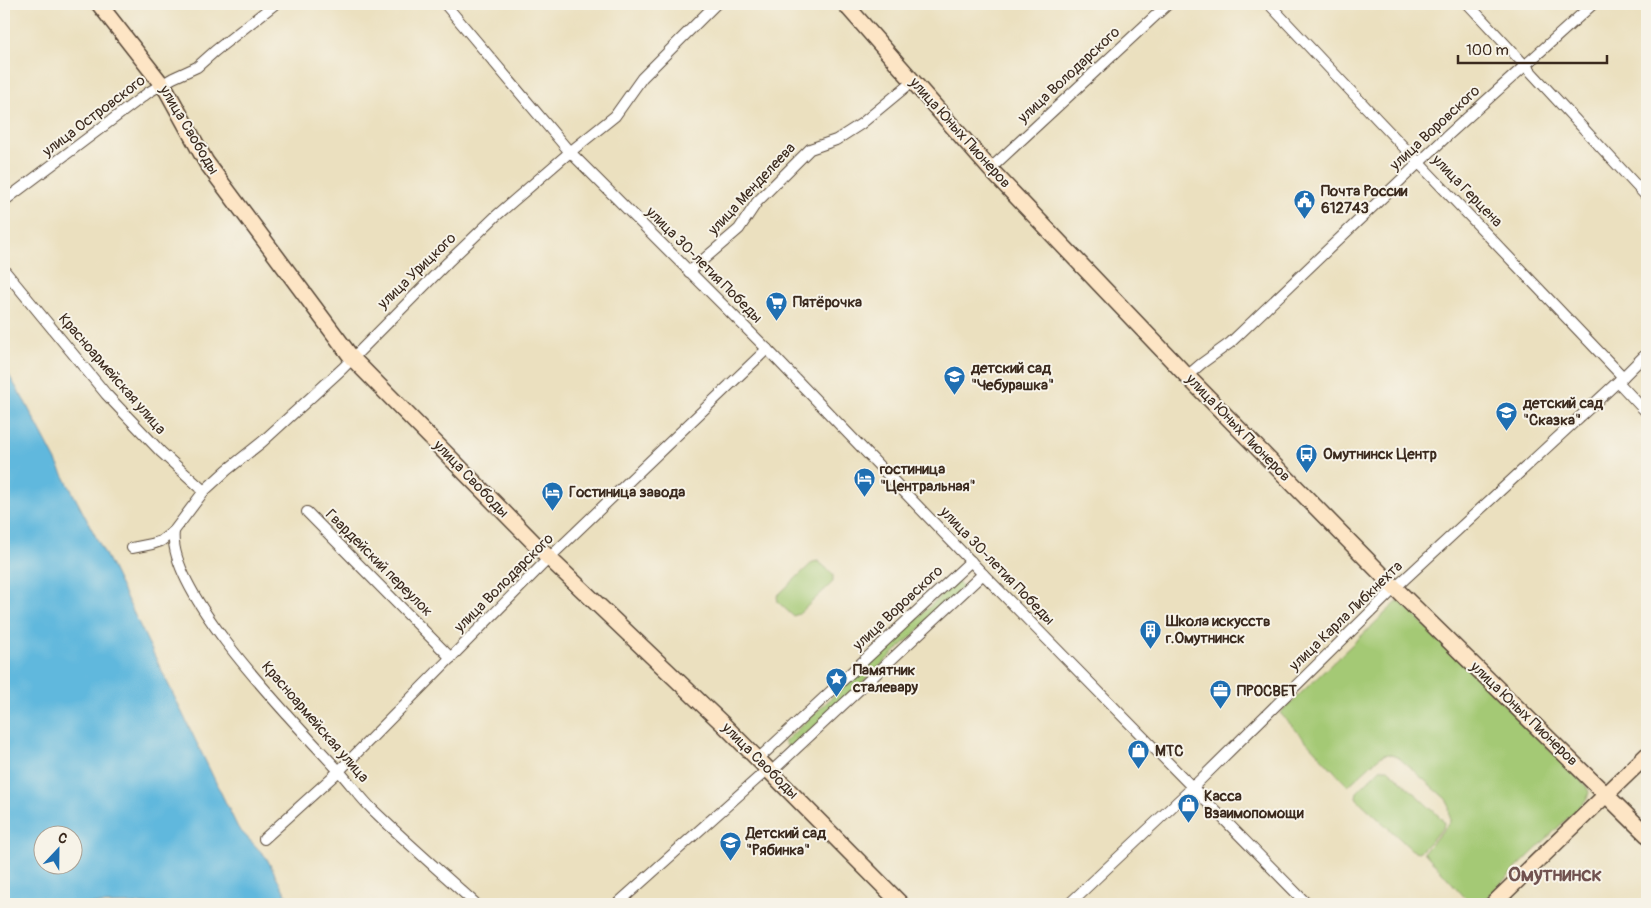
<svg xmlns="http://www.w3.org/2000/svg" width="1651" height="908" font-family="Pangolin,sans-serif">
  <rect width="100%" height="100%" fill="#f7f3e8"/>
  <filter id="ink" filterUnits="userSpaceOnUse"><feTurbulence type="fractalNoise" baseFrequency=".02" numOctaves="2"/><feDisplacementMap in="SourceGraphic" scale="10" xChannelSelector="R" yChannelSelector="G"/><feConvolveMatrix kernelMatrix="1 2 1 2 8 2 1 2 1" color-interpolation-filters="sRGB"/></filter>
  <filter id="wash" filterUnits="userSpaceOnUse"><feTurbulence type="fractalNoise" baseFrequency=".0096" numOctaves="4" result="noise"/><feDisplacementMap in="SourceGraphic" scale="20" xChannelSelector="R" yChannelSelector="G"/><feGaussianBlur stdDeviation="1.12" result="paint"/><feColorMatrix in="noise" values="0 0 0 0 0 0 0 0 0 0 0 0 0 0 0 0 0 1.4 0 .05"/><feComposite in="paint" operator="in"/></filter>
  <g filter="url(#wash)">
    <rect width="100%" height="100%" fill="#ebe0bf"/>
    <g fill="#a4c974" stroke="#707a49">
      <polygon points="818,561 833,574 833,582 799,614 793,616 778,602 777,596 813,562"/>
      <polygon points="957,581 964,588 790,749 784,742"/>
      <polygon points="1397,602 1401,602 1586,786 1589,792 1587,799 1480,904 1471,904 1424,852 1450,822 1449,805 1446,799 1399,758 1389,754 1383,755 1373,763 1348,786 1280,713"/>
      <polygon points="1383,768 1388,769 1441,818 1444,823 1443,828 1423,849 1418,852 1412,850 1358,800 1356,797 1357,792 1380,769"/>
    </g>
    <path fill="#60b8dd" stroke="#4e717e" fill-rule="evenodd" d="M 4,367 L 25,402 L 108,560 L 238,828 L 266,857 L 291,904 L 4,904 ZM 42,836 L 72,836 L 72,866 L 42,866 Z"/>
  </g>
  <g filter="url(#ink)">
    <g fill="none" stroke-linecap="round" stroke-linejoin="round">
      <defs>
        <g id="street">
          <polyline points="445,4 568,150 767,349 983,574 1307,904"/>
          <polyline points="1269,4 1377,119 1623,377"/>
          <polyline points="1468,4 1647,197"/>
          <polyline points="990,169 1168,4"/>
          <polyline points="4,201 149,92 173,78 197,67 215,51 275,4"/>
          <polyline points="4,270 106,394 161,452 204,491"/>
          <polyline points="689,272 739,229 757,202 810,149 836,140 861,124 913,81"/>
          <polyline points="1187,376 1201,364 1230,343 1446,137 1593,4"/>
          <polyline points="1618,382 1647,413"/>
          <polyline points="307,512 451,658"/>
          <path d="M 174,531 C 166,593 297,725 338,770 C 350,783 360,797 373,810 C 406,842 442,873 476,904"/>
          <polyline points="132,548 152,544 161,541 174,531 204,491 227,470 262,442 342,369 448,262 496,216 570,152 615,116 642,78 716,4"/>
          <polyline points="758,759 971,561"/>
          <polyline points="771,772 983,574"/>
          <polyline points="264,839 339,771 549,558 767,349"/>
          <polyline points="617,904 768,769"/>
          <polyline points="1069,904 1193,787 1395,588 1623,377 1647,353"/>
        </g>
        <g id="secondary">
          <polyline points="99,4 167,91 206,162 352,358 549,558 724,725 901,904"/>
          <polyline points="845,4 990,169 1187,376 1395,588 1647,835"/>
          <polyline points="1493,904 1647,755"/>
        </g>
      </defs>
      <use href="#street" stroke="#554536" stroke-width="12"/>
      <use href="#secondary" stroke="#554536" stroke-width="18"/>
      <use href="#street" stroke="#fff" stroke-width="10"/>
      <use href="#secondary" stroke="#fde5c5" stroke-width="15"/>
    </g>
  </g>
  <defs>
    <symbol id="civic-pin" viewBox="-11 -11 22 30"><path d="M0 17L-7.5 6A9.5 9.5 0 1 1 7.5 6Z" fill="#1f6fb2" stroke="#f7f3e8"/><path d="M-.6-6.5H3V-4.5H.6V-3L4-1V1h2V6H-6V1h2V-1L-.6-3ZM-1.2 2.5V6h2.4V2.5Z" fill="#fff"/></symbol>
    <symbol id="supermarket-pin" viewBox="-11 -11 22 30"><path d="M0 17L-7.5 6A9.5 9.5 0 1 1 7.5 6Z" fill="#1f6fb2" stroke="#f7f3e8"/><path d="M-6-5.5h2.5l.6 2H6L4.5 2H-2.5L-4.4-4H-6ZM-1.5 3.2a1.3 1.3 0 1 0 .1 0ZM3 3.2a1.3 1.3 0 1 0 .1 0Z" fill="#fff"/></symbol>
    <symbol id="school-pin" viewBox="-11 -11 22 30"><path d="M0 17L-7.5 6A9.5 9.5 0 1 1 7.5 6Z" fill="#1f6fb2" stroke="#f7f3e8"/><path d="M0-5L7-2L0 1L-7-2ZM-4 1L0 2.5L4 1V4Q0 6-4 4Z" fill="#fff"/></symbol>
    <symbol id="bus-pin" viewBox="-11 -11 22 30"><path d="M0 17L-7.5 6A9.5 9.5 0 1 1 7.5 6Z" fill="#1f6fb2" stroke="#f7f3e8"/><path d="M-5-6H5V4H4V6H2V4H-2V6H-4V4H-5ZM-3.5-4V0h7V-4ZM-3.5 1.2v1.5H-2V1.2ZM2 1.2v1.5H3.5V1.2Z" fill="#fff"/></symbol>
    <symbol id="hotel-pin" viewBox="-11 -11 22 30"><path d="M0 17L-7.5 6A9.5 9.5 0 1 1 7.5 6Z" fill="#1f6fb2" stroke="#f7f3e8"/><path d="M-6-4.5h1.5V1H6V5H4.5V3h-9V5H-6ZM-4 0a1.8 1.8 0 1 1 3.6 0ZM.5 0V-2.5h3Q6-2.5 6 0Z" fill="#fff"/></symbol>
    <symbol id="building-pin" viewBox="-11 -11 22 30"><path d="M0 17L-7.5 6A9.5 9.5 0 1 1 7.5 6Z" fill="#1f6fb2" stroke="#f7f3e8"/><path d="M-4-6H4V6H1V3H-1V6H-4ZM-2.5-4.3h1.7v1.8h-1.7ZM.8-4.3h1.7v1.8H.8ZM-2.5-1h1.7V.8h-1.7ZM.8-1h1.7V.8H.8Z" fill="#fff"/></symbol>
    <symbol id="sight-pin" viewBox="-11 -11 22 30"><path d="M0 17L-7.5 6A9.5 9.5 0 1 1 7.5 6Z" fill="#1f6fb2" stroke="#f7f3e8"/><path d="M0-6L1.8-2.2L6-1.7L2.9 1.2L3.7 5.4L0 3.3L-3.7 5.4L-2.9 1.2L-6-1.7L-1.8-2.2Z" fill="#fff"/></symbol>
    <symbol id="office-pin" viewBox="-11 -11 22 30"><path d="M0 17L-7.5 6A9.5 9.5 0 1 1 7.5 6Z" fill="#1f6fb2" stroke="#f7f3e8"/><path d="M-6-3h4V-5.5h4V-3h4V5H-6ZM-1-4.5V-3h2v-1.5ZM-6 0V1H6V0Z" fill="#fff"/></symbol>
    <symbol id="shop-pin" viewBox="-11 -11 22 30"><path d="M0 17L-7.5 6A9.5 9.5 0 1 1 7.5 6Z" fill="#1f6fb2" stroke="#f7f3e8"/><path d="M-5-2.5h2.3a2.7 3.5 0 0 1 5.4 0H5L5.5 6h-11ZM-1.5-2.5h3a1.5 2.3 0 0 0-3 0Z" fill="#fff"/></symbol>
  </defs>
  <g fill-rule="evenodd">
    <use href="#civic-pin" x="1292" y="188" width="25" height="34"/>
    <use href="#supermarket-pin" x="764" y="290" width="25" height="34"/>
    <use href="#school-pin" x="942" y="364" width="25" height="34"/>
    <use href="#school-pin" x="1494" y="400" width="25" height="34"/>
    <use href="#bus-pin" x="1294" y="442" width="25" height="34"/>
    <use href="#hotel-pin" x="852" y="466" width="25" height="34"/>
    <use href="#hotel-pin" x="540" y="480" width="25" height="34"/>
    <use href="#building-pin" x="1138" y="618" width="25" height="34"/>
    <use href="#sight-pin" x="824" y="666" width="25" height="34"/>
    <use href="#office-pin" x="1208" y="678" width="25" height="34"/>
    <use href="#shop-pin" x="1126" y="738" width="25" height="34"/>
    <use href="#shop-pin" x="1176" y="792" width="25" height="34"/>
    <use href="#school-pin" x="718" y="830" width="25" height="34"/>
  </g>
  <g text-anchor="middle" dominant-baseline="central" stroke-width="4" stroke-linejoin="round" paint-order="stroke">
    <g font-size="15" fill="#3b2a1e" stroke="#f7f3e8">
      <text transform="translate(1069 75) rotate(-43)">улица Володарского</text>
      <text transform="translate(94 116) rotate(-37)">улица Островского</text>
      <text transform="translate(1435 128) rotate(-43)">улица Воровского</text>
      <text transform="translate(189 130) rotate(59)">улица Свободы</text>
      <text transform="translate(960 133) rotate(48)">улица Юных Пионеров</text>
      <text transform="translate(752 189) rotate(-47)">улица Менделеева</text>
      <text transform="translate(1467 191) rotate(46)">улица Герцена</text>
      <text transform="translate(704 265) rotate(45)">улица 30-летия Победы</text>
      <text transform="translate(417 271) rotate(-44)">улица Урицкого</text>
      <text transform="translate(112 374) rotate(49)">Красноармейская улица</text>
      <text transform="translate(1238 428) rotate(46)">улица Юных Пионеров</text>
      <text transform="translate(471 479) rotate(46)">улица Свободы</text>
      <text transform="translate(379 563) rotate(45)">Гвардейский переулок</text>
      <text transform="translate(997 566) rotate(46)">улица 30-летия Победы</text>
      <text transform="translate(504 583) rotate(-45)">улица Володарского</text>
      <text transform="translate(898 608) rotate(-43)">улица Воровского</text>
      <text transform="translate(1346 616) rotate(-44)">улица Карла Либкнехта</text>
      <text transform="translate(1524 714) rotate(44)">улица Юных Пионеров</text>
      <text transform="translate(315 722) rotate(49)">Красноармейская улица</text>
      <text transform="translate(760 761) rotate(45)">улица Свободы</text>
    </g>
    <g font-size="15" font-weight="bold" fill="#3b2a1e" stroke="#f7f3e8" text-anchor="start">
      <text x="1321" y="191">Почта России<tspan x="1321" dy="17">612743</tspan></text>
      <text x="793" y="302">Пятёрочка</text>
      <text x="971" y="368">детский сад<tspan x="971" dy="17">"Чебурашка"</tspan></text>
      <text x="1523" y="403">детский сад<tspan x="1523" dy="17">"Сказка"</tspan></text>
      <text x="1323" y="454">Омутнинск Центр</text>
      <text x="880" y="469">гостиница<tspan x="880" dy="17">"Центральная"</tspan></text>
      <text x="569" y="492">Гостиница завода</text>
      <text x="1166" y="621">Школа искусств<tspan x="1166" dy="17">г.Омутнинск</tspan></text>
      <text x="853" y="670">Памятник<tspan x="853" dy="17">сталевару</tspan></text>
      <text x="1237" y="691">ПРОСВЕТ</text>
      <text x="1155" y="751">МТС</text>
      <text x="1204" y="796">Касса<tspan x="1204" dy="17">Взаимопомощи</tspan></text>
      <text x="746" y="833">Детский сад<tspan x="746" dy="17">"Рябинка"</tspan></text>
    </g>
    <g font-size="20" font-weight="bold" fill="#715250" stroke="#f7f3e8">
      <text x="1555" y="874">Омутнинск</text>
    </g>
  </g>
  <rect width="1651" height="908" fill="none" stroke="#f7f3e8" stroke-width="20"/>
  <g transform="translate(58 850) rotate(22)"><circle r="24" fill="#f7f3e8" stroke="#aca397"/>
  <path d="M0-4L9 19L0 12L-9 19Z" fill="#1f6fb2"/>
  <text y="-8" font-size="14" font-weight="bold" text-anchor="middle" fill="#3b2a1e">С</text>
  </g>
  <path d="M1458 55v8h149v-8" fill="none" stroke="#3b2a1e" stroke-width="2.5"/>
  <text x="1466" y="55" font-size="15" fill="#3b2a1e" stroke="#f7f3e8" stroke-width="4" paint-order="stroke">100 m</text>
</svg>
